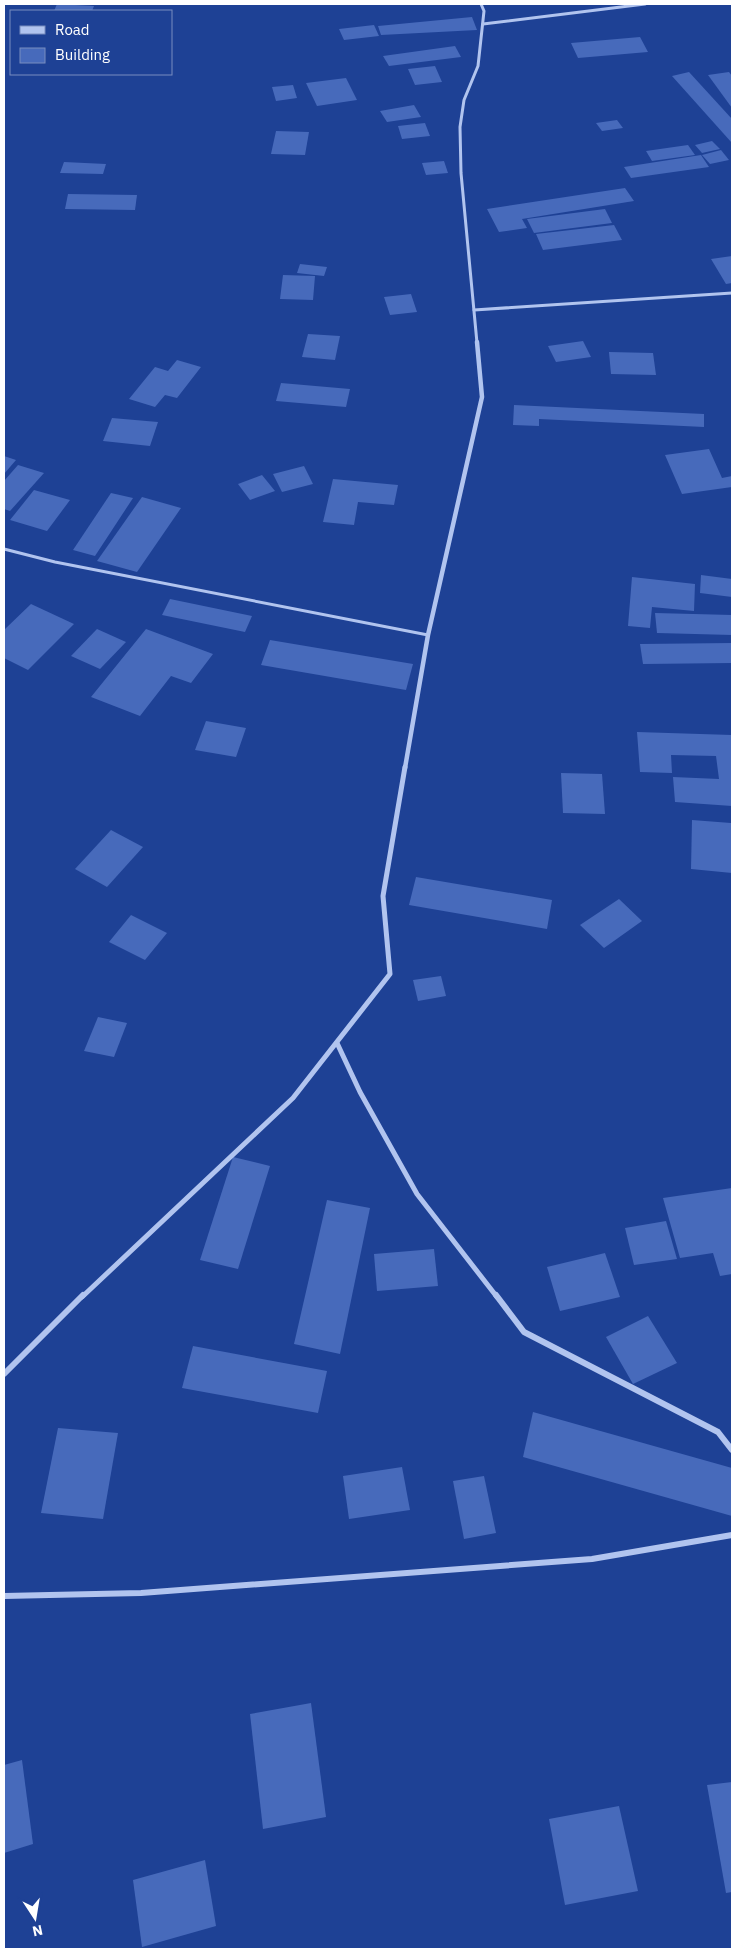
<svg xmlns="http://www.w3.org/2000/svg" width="736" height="1953" font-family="'IBM Plex Sans',sans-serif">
  <rect width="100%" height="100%" fill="#1e4195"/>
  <g fill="#476abb">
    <polygon points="57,4 94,6 92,11 54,11"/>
    <polygon points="472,17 477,30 381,35 378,26"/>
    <polygon points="374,25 379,36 344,40 339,29"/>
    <polygon points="640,37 648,52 578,58 571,43"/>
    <polygon points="455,46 461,57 389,66 383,56"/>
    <polygon points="435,66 442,82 415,85 408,69"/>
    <polygon points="689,72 732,119 732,143 672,76"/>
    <polygon points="729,72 732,76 732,108 708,75"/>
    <polygon points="346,78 357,100 317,106 306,83"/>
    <polygon points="293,85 297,98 276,101 272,87"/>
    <polygon points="414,105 421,117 387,122 380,111"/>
    <polygon points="617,120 623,128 602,131 596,123"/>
    <polygon points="425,123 430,136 402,139 398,126"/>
    <polygon points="276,131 309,132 305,155 271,154"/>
    <polygon points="712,141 720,149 702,153 695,145"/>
    <polygon points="688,145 695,155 652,161 646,151"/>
    <polygon points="721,150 729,160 710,164 702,155"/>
    <polygon points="701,155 709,167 631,178 624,167"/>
    <polygon points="444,161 448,173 426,175 422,163"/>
    <polygon points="64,162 106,164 103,174 60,173"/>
    <polygon points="625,188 634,201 522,219 527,228 499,232 487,209"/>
    <polygon points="68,194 137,195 135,210 65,209"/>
    <polygon points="605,209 612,223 534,233 527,219"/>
    <polygon points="614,225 622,240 543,250 536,234"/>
    <polygon points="732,256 732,283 726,284 711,259"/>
    <polygon points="300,264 327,267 324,276 297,273"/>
    <polygon points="283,275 315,276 313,300 280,299"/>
    <polygon points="411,294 417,312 390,315 384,297"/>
    <polygon points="308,334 340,336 335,360 302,357"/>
    <polygon points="583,341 591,357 556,362 548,346"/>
    <polygon points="609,352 653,353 656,375 611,374"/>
    <polygon points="177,360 201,367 177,398 165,395 155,407 129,399 155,367 168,371"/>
    <polygon points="281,383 350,389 346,407 276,401"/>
    <polygon points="514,405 704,414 704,427 539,419 539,426 513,425"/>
    <polygon points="112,418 158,422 150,446 103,441"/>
    <polygon points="709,449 722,478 732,476 732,487 682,494 665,455"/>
    <polygon points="4,456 16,460 4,474"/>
    <polygon points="18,465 44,473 10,511 4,509 4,481"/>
    <polygon points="304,466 313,484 282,492 273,474"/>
    <polygon points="262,475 275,491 250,500 238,484"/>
    <polygon points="333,479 398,485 394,505 358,502 354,525 323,522"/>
    <polygon points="34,490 70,500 47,531 10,520"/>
    <polygon points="111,493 133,498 95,556 73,550"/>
    <polygon points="142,497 181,508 137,572 97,561"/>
    <polygon points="701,575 732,579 732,597 700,593"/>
    <polygon points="632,577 695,584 694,611 652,607 650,628 628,626"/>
    <polygon points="170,599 252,616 245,632 162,615"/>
    <polygon points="31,604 74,624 28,670 4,658 4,630"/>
    <polygon points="655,613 732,615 732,635 657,633"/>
    <polygon points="97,629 126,642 100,669 71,656"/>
    <polygon points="146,629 213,654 191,683 171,676 140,716 91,697"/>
    <polygon points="270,640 413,664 406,690 261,665"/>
    <polygon points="732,643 732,663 643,664 640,644"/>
    <polygon points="206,721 246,728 236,757 195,750"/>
    <polygon points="637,732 732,735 732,806 675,802 673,777 719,779 716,756 671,755 672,773 640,772"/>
    <polygon points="561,773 602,774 605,814 563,813"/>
    <polygon points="692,820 731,823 732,873 691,869"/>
    <polygon points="111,830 143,847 107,887 75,869"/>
    <polygon points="416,877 552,900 547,929 409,905"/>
    <polygon points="619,899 642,921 604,948 580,925"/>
    <polygon points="131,915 167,933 145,960 109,942"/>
    <polygon points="441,976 446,996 418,1001 413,980"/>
    <polygon points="98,1017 127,1023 114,1057 84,1051"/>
    <polygon points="233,1157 270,1166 238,1269 200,1260"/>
    <polygon points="732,1188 732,1274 720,1276 713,1253 680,1258 663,1198"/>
    <polygon points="327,1200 370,1208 340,1354 294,1344"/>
    <polygon points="666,1221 677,1259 634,1265 625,1228"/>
    <polygon points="434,1249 438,1286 377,1291 374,1254"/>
    <polygon points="605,1253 620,1297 560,1311 547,1267"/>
    <polygon points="648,1316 677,1363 633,1384 606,1337"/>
    <polygon points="193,1346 327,1371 318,1413 182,1388"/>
    <polygon points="533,1412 732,1468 732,1516 523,1457"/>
    <polygon points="58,1428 118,1433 103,1519 41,1513"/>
    <polygon points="402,1467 410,1510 349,1519 343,1476"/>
    <polygon points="484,1476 496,1533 464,1539 453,1481"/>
    <polygon points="311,1703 326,1817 263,1829 250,1714"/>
    <polygon points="22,1760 33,1844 4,1853 4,1765"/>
    <polygon points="732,1782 732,1892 726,1893 707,1785"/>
    <polygon points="619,1806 638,1891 565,1905 549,1819"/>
    <polygon points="205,1860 216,1926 142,1947 133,1880"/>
  </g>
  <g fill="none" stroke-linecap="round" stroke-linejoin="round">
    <polyline stroke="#b1c4ef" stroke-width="3" points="4,549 55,562 428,635"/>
    <g stroke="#b1c4ef" stroke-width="3">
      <polyline points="483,24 645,4"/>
      <polyline points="474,310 732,293"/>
      <polyline points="477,343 461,173 460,127 464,100 478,66 484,11 481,4"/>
    </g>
    <polyline stroke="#b1c4ef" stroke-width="4.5" points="405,768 428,635 482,397 477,342"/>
    <g stroke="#b1c4ef" stroke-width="5">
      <polyline points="337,1043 360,1092 417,1194 497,1297"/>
      <polyline points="82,1297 293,1098 390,974 383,896 405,767"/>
    </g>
    <g stroke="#b1c4ef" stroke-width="6">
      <polyline points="496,1295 524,1332 718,1432 732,1450"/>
      <polyline points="4,1374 83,1295"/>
      <polyline points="4,1596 141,1593 592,1559 732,1535"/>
    </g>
  </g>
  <rect width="736" height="1953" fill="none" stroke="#ffffff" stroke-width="10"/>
  <rect x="10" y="10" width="162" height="65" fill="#1e4195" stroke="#788dbf"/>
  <rect x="20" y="26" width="25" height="8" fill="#b1c4ef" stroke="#788dbf"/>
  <text x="55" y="35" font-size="15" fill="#ffffff">Road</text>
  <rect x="20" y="48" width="25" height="15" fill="#476abb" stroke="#788dbf"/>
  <text x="55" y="60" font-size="15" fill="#ffffff">Building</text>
  <g transform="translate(35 1918) rotate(168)" stroke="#1e4195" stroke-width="4" paint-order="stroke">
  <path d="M0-4L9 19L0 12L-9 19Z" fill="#ffffff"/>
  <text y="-8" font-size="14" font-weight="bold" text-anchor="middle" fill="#ffffff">N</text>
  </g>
</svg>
